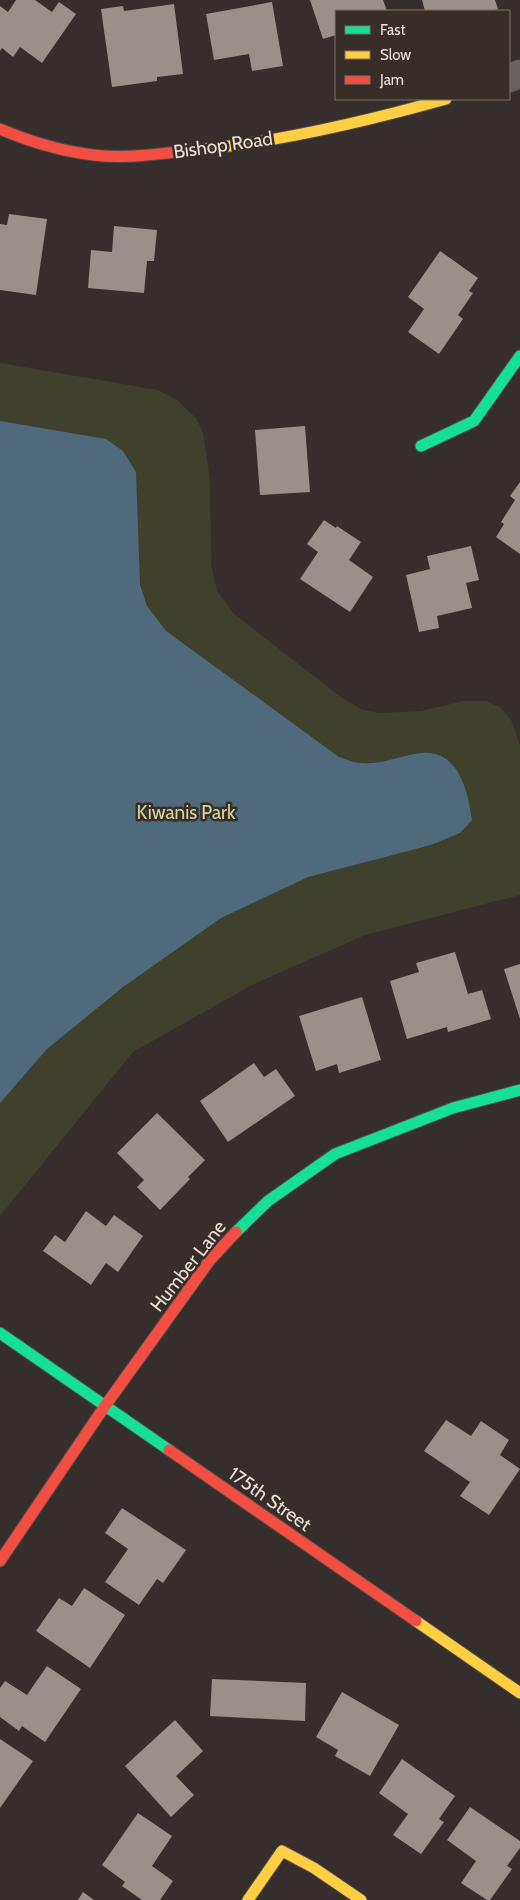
<svg xmlns="http://www.w3.org/2000/svg" width="520" height="1900" font-family="Cabin,sans-serif">
  <rect width="100%" height="100%" fill="#352e2c"/>
  <polygon fill="#3f412d" points="0,363 158,390 177,400 196,418 203,433 210,480 211,565 217,591 233,613 342,698 363,710 379,713 421,711 464,701 486,701 500,707 511,720 520,745 520,895 365,935 252,985 133,1052 0,1216"/>
  <path fill="#506a7d" d="M 0,421 L 106,439 L 123,451 L 136,472 L 140,585 L 147,606 L 166,631 L 339,757 C 346,759 354,763 361,763 C 382,765 402,755 422,753 C 459,750 468,792 472,820 L 460,833 L 431,845 L 308,877 L 221,918 L 123,987 L 47,1049 L 0,1103 Z"/>
  <g fill="#998f8b">
    <polygon points="16,0 35,0 52,12 59,2 76,14 42,63 20,47 13,57 2,48 0,51 0,6 8,12"/>
    <polygon points="310,0 383,0 387,11 336,11 336,35 323,39"/>
    <polygon points="422,0 495,0 498,9 490,11 425,11"/>
    <polygon points="272,2 283,66 252,71 249,54 214,60 206,14"/>
    <polygon points="174,4 183,74 157,77 157,81 112,87 101,9 123,6 124,11"/>
    <polygon points="9,214 47,219 36,295 0,290 0,224 7,225"/>
    <polygon points="114,226 157,230 154,261 147,261 144,293 88,288 91,250 112,252"/>
    <polygon points="440,251 478,278 469,291 473,293 458,315 463,319 439,354 408,332 424,309 408,297"/>
    <polygon points="305,426 310,492 260,495 255,430"/>
    <polygon points="520,482 520,554 496,537 504,524 501,522 515,500 510,496"/>
    <polygon points="324,520 336,528 337,526 361,542 349,560 373,577 350,612 300,579 318,552 307,544"/>
    <polygon points="471,546 479,580 466,583 472,608 437,616 439,628 419,632 406,575 430,569 427,556"/>
    <polygon points="455,952 468,994 482,990 491,1019 448,1032 447,1027 407,1039 390,981 419,972 416,963"/>
    <polygon points="520,964 520,1019 504,969"/>
    <polygon points="362,997 381,1060 339,1073 337,1064 316,1071 299,1016"/>
    <polygon points="254,1063 264,1077 276,1069 295,1096 228,1142 200,1101"/>
    <polygon points="157,1113 205,1160 188,1177 190,1179 160,1210 137,1187 144,1180 117,1153"/>
    <polygon points="86,1211 106,1226 114,1215 143,1236 118,1272 106,1263 91,1285 43,1251 55,1235 65,1242"/>
    <polygon points="446,1420 471,1436 481,1421 509,1440 500,1455 520,1469 489,1515 460,1496 470,1482 424,1451"/>
    <polygon points="122,1508 186,1550 163,1583 157,1579 139,1605 105,1582 128,1549 105,1533"/>
    <polygon points="84,1588 125,1615 90,1668 36,1631 59,1598 72,1606"/>
    <polygon points="47,1666 81,1689 45,1742 22,1726 19,1731 0,1717 0,1688 5,1681 27,1695"/>
    <polygon points="212,1679 306,1683 305,1721 210,1716"/>
    <polygon points="342,1692 399,1725 370,1776 335,1756 338,1750 316,1737"/>
    <polygon points="175,1720 203,1751 176,1776 194,1795 171,1817 125,1766"/>
    <polygon points="0,1739 33,1761 0,1808"/>
    <polygon points="402,1759 455,1796 439,1819 444,1822 421,1854 393,1835 408,1814 379,1793"/>
    <polygon points="470,1807 520,1841 520,1848 507,1866 512,1869 490,1900 487,1900 461,1883 476,1861 447,1840"/>
    <polygon points="138,1813 172,1836 152,1866 173,1881 160,1900 142,1900 122,1886 125,1882 102,1865"/>
    <polygon points="83,1892 94,1900 78,1900"/>
  </g>
  <g fill="none" stroke-linecap="round" stroke-linejoin="round">
    <defs>
      <polyline id="street" points="509,78 520,74"/>
      <g id="fast">
        <polyline points="421,446 474,421 520,356"/>
        <polyline points="236,1232 268,1201 335,1154 453,1108 520,1090"/>
        <polyline points="0,1333 169,1450"/>
      </g>
      <g id="slow">
        <path d="M 195,150 C 280,142 364,122 446,99"/>
        <polyline points="416,1621 520,1693"/>
        <polyline points="248,1900 282,1851 314,1868 361,1900"/>
      </g>
      <g id="jam">
        <path d="M 0,129 C 33,143 68,153 103,156 C 134,158 165,153 195,150"/>
        <polyline points="169,1450 416,1621"/>
        <polyline points="0,1561 105,1406 210,1260 236,1232"/>
      </g>
    </defs>
    <use href="#street" stroke="#524b4a" stroke-width="29"/>
    <use href="#fast" stroke="#524b4a" stroke-width="13"/>
    <use href="#slow" stroke="#524b4a" stroke-width="13"/>
    <use href="#jam" stroke="#524b4a" stroke-width="13"/>
    <use href="#street" stroke="#676260" stroke-width="28"/>
    <use href="#fast" stroke="#16e098" stroke-width="11"/>
    <use href="#slow" stroke="#ffcf43" stroke-width="11"/>
    <use href="#jam" stroke="#f24e42" stroke-width="11"/>
  </g>
  <g text-anchor="middle" dominant-baseline="central" stroke-width="5" stroke-linejoin="round" paint-order="stroke">
    <g font-size="19" fill="#e9e1de" stroke="#392d28">
      <text transform="translate(223 145) rotate(-8)">Bishop Road</text>
      <text transform="translate(188 1266) rotate(-52)">Humber Lane</text>
      <text transform="translate(270 1499) rotate(35)">175th Street</text>
    </g>
    <g font-size="19" fill="#ccd79d" stroke="#392d28">
      <text x="186" y="812">Kiwanis Park</text>
    </g>
  </g>
  <rect x="335" y="10" width="175" height="90" fill="#392d28" stroke="#7f7571"/>
  <rect x="345" y="26" width="25" height="8" fill="#16e098" stroke="#7f7571"/>
  <text x="380" y="35" font-size="15" fill="#e9e1de">Fast</text>
  <rect x="345" y="51" width="25" height="8" fill="#ffcf43" stroke="#7f7571"/>
  <text x="380" y="60" font-size="15" fill="#e9e1de">Slow</text>
  <rect x="345" y="76" width="25" height="8" fill="#f24e42" stroke="#7f7571"/>
  <text x="380" y="85" font-size="15" fill="#e9e1de">Jam</text>
</svg>
